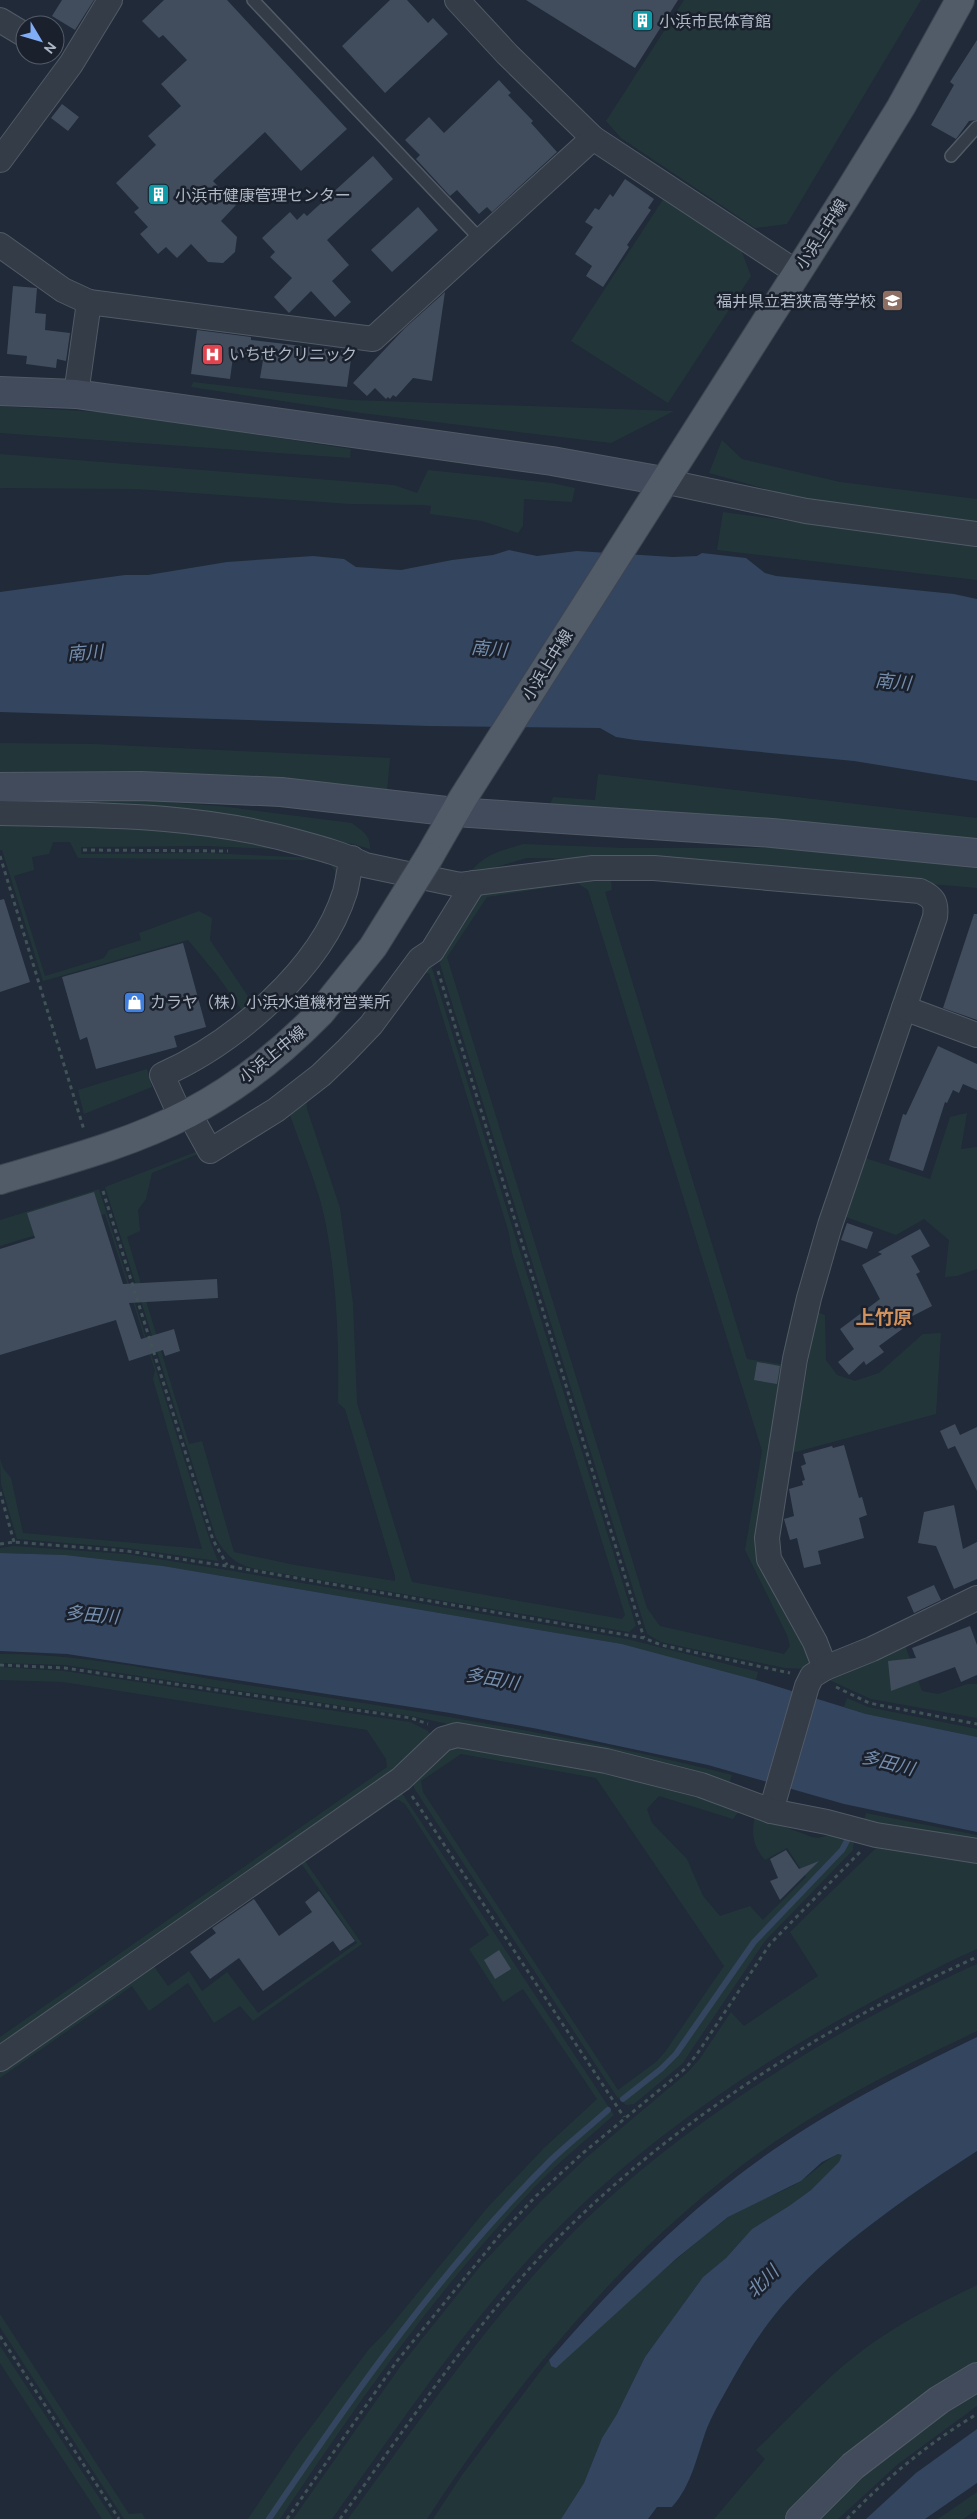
<svg xmlns="http://www.w3.org/2000/svg" width="977" height="2519" font-family="Ubuntu,'Noto Sans JP',sans-serif">
  <rect width="100%" height="100%" fill="#202a38"/>
  <g fill="#223639" fill-rule="evenodd">
    <polygon points="684,0 921,0 787,224 755,228 621,138 606,121"/>
    <polygon points="664,198 740,247 751,276 668,403 571,341"/>
    <polygon points="193,382 351,400 674,411 611,443 361,413 191,387"/>
    <polygon points="0,406 114,413 351,449 350,458 0,433"/>
    <polygon points="722,440 742,459 840,482 977,499 977,524 809,501 709,473"/>
    <polygon points="0,454 394,485 417,493 428,470 552,483 575,488 572,502 524,499 523,526 518,533 482,521 430,514 431,506 423,505 350,504 137,489 0,488"/>
    <polygon points="723,512 977,546 977,580 717,550"/>
    <polygon points="0,743 93,744 390,758 387,791 0,777"/>
    <polygon points="598,774 977,818 977,843 549,807 553,797 595,800"/>
    <path d="M 137,800 L 220,806 L 352,823 C 362,831 371,835 370,849 L 353,844 L 0,802 Z"/>
    <path d="M 0,819 L 133,822 L 215,830 L 273,842 L 273,849 L 208,846 L 81,847 L 81,854 L 206,853 L 318,858 L 336,861 L 339,890 L 317,938 L 310,949 L 274,989 L 246,1016 L 217,975 L 188,940 L 43,981 L 2,850 L 0,850 ZM 53,842 L 70,842 L 78,858 L 317,860 L 331,864 L 335,872 L 337,890 L 315,940 L 299,960 L 254,1005 L 210,940 L 212,918 L 199,911 L 139,933 L 141,940 L 109,950 L 104,958 L 45,976 L 14,876 L 34,870 L 32,857 L 49,854 Z"/>
    <path d="M 523,844 L 625,848 L 780,848 L 977,867 L 977,888 L 658,860 L 527,858 L 468,875 C 484,854 497,852 523,844 Z"/>
    <path d="M 593,875 L 653,875 L 922,898 L 927,900 L 930,910 L 824,1223 L 804,1296 L 790,1357 L 763,1537 L 765,1560 L 810,1643 L 812,1663 L 808,1669 L 785,1668 L 726,1656 L 661,1642 L 647,1634 L 440,964 L 441,954 L 482,891 ZM 611,879 L 655,879 L 920,902 L 924,909 C 893,998 863,1086 834,1175 C 814,1237 792,1300 781,1364 L 747,1359 L 605,892 L 612,890 ZM 577,883 L 588,890 L 762,1451 L 745,1550 L 787,1635 L 790,1646 L 784,1654 L 660,1626 L 647,1608 L 447,957 L 487,897 Z"/>
    <path d="M 426,964 L 432,968 L 636,1626 L 629,1632 L 285,1574 C 251,1567 235,1571 216,1538 L 105,1187 L 198,1151 L 250,1135 ZM 423,973 L 429,973 L 509,1233 L 512,1253 L 625,1615 L 622,1619 L 412,1582 L 357,1403 L 353,1303 L 340,1208 L 307,1109 L 306,1098 ZM 290,1115 C 301,1147 319,1188 325,1220 C 337,1280 339,1342 338,1403 L 345,1409 L 395,1576 L 395,1581 L 295,1565 L 234,1552 L 202,1441 L 189,1444 L 127,1237 L 140,1231 L 138,1210 L 146,1199 L 152,1173 L 198,1154 L 207,1161 L 272,1123 Z"/>
    <polygon points="147,1069 152,1087 84,1114 78,1090"/>
    <polygon points="967,1113 961,1149 977,1147 977,1269 957,1276 945,1277 949,1240 924,1219 896,1235 846,1217 865,1158 930,1179 950,1117"/>
    <polygon points="99,1189 210,1541 218,1561 127,1548 17,1539 1,1484 0,1458 3,1468 11,1478 23,1533 202,1549 153,1379 155,1371 105,1214 0,1246 0,1220"/>
    <polygon points="817,1312 825,1315 826,1360 837,1375 855,1381 879,1373 923,1334 941,1333 936,1414 792,1453"/>
    <polygon points="14,1546 126,1554 227,1570 627,1639 758,1672 756,1680 622,1644 163,1566 65,1555 0,1553 0,1548"/>
    <polygon points="903,1640 922,1691 938,1694 967,1684 977,1684 977,1718 871,1699 827,1679"/>
    <path d="M 0,1654 C 81,1653 173,1674 254,1686 C 414,1711 575,1735 732,1775 L 729,1784 L 411,1716 L 65,1665 L 0,1663 Z"/>
    <polygon points="0,1667 64,1671 410,1722 428,1731 432,1736 400,1771 0,2051 0,2037 387,1767 386,1759 367,1730 63,1682 0,1680"/>
    <polygon points="847,1698 868,1707 977,1729 977,1737 866,1714 844,1707"/>
    <path d="M 461,1744 L 662,1784 L 740,1810 L 733,1819 L 659,1796 L 647,1809 L 652,1823 L 687,1859 L 703,1896 L 720,1916 L 750,1906 L 763,1920 L 806,1877 L 787,1848 L 765,1860 C 753,1846 751,1834 755,1816 L 812,1837 L 818,1838 L 833,1834 L 854,1839 L 853,1850 L 765,1941 L 682,2064 L 634,2104 L 626,2105 L 617,2097 L 414,1788 L 412,1777 L 447,1746 ZM 461,1754 L 596,1778 L 724,1966 L 665,2052 L 656,2062 L 618,2090 L 423,1792 L 421,1781 Z"/>
    <path d="M 400,1790 L 614,2115 C 586,2140 556,2164 530,2192 C 436,2291 356,2405 280,2519 L 248,2519 L 296,2447 L 369,2349 L 384,2334 L 488,2207 L 544,2148 L 597,2099 L 523,1989 L 503,2002 L 469,1949 L 489,1935 L 405,1804 L 399,1800 L 393,1800 L 305,1861 L 362,1944 L 253,2021 L 240,2006 L 214,2023 L 188,1983 L 149,2011 L 132,1986 L 0,2078 L 0,2068 L 151,1962 L 168,1986 L 189,1971 L 202,1991 L 227,1972 L 258,2013 L 357,1943 L 298,1859 Z"/>
    <polygon points="866,1813 977,1835 977,1843 929,1835 864,1820"/>
    <path d="M 879,1845 L 977,1860 L 977,1949 C 949,1961 922,1976 894,1990 C 772,2054 652,2132 555,2231 C 470,2318 402,2421 332,2519 L 293,2519 L 402,2364 L 482,2264 L 541,2201 L 587,2157 L 688,2072 L 701,2057 L 731,2012 L 744,2026 L 818,1976 L 790,1932 Z"/>
    <path d="M 977,1964 L 977,2031 C 923,2057 868,2083 816,2115 C 654,2214 530,2362 427,2519 L 348,2519 C 417,2424 483,2327 564,2242 C 669,2131 837,2026 977,1964 Z"/>
    <path d="M 838,2154 L 843,2155 L 839,2162 L 811,2190 L 789,2206 L 752,2229 L 726,2258 L 703,2277 L 645,2357 L 617,2414 L 602,2438 L 584,2483 L 561,2519 L 433,2519 L 462,2475 L 549,2360 L 551,2366 C 611,2319 666,2265 726,2219 C 748,2201 778,2196 801,2181 C 814,2172 824,2161 838,2154 Z"/>
    <path d="M 977,2285 L 977,2366 L 817,2485 L 784,2519 L 714,2519 L 765,2459 L 756,2450 C 795,2413 832,2370 877,2340 C 909,2318 942,2302 977,2285 Z"/>
    <polygon points="0,2314 129,2514 142,2513 145,2519 124,2519 0,2327"/>
    <polygon points="0,2346 113,2519 102,2519 0,2363"/>
    <polygon points="977,2388 977,2406 898,2464 838,2519 814,2519 839,2494"/>
    <polygon points="977,2492 977,2510 963,2519 938,2519"/>
  </g>
  <g fill="#34455f">
    <polygon points="509,550 537,556 577,551 673,557 697,556 702,553 746,558 765,573 776,576 954,594 977,599 977,781 854,761 635,740 616,737 600,728 429,726 0,712 0,592 125,575 148,575 227,562 313,556 344,559 356,567 401,570 452,560 493,555"/>
    <polygon points="0,1553 65,1555 163,1566 622,1644 756,1680 866,1714 977,1737 977,1832 844,1804 708,1765 538,1729 450,1713 67,1654 0,1651"/>
    <path d="M 977,2037 L 977,2151 C 915,2191 839,2243 790,2297 C 764,2325 744,2358 726,2391 C 719,2403 712,2416 707,2428 C 697,2455 692,2485 672,2507 L 657,2507 L 648,2519 L 561,2519 L 584,2483 L 602,2438 L 617,2414 L 645,2357 L 703,2277 L 726,2258 L 752,2229 L 789,2206 L 811,2190 L 839,2162 L 842,2155 L 838,2154 L 822,2162 L 801,2181 L 728,2217 L 677,2258 L 556,2368 L 551,2366 L 549,2360 C 604,2297 660,2237 726,2185 C 802,2124 890,2079 977,2037 Z"/>
    <polygon points="977,2429 977,2483 925,2519 866,2519 916,2473"/>
  </g>
  <g fill="none" stroke-linecap="round" stroke-linejoin="round">
    <g stroke="#34455f" stroke-width="6">
      <polyline points="623,2099 661,2069 676,2054 754,1942 842,1850 848,1839"/>
      <path d="M 269,2519 C 354,2393 443,2267 551,2160 C 569,2143 589,2127 608,2110"/>
    </g>
  </g>
  <g fill="#414d5d">
    <polygon points="62,0 94,0 75,30 52,16"/>
    <polygon points="164,0 227,0 347,129 301,171 265,132 213,181 236,205 221,221 237,237 235,252 223,263 208,262 191,244 177,258 166,247 158,254 140,234 148,227 134,212 139,208 116,183 156,145 148,136 181,106 161,84 187,60 163,35 159,38 142,21"/>
    <polygon points="390,0 407,0 428,23 433,18 448,34 385,93 342,46"/>
    <polygon points="526,0 678,0 635,68"/>
    <polygon points="977,40 977,120 969,121 956,139 931,125 954,85 950,82"/>
    <polygon points="499,80 511,93 508,95 533,121 531,123 557,152 492,212 487,207 479,214 457,190 450,196 416,159 420,155 405,140 429,117 444,133"/>
    <polygon points="62,104 79,117 68,131 51,118"/>
    <polygon points="373,156 393,179 327,240 349,265 332,281 351,302 335,317 311,291 289,313 274,297 292,278 270,257 275,252 262,238 290,212 297,220 304,213 307,216"/>
    <polygon points="625,179 654,199 648,208 651,210 627,245 629,247 603,287 586,276 592,266 575,254 593,227 585,222 595,208 599,210 610,194 613,197"/>
    <polygon points="418,207 438,230 392,272 371,250"/>
    <polygon points="13,286 37,288 35,313 46,314 45,330 70,333 66,361 57,359 56,368 26,364 27,356 7,354"/>
    <polygon points="445,292 432,381 413,378 396,397 393,395 390,399 388,397 386,399 375,388 367,396 353,383 405,328"/>
    <polygon points="197,330 251,337 251,340 352,352 347,387 260,378 263,360 233,357 230,379 191,374"/>
    <polygon points="4,899 30,982 0,992 0,900"/>
    <polygon points="974,914 977,914 977,1020 943,1008"/>
    <polygon points="183,943 206,1027 174,1036 177,1047 96,1069 87,1037 80,1040 62,977"/>
    <polygon points="938,1046 977,1064 977,1090 963,1084 959,1093 953,1090 947,1103 945,1102 923,1171 889,1160 903,1114 906,1115"/>
    <polygon points="94,1192 123,1284 217,1279 218,1298 129,1303 141,1339 174,1329 180,1351 165,1356 163,1350 129,1361 116,1320 0,1355 0,1249 35,1238 27,1213"/>
    <polygon points="847,1223 873,1232 867,1249 841,1240"/>
    <polygon points="920,1229 930,1246 911,1256 920,1272 916,1274 932,1306 901,1322 905,1327 879,1346 884,1352 866,1365 864,1361 849,1375 838,1362 854,1349 840,1329 880,1299 862,1265 882,1254 878,1252"/>
    <polygon points="757,1362 780,1366 777,1384 754,1380"/>
    <polygon points="955,1424 960,1435 977,1427 977,1491 955,1446 948,1449 940,1431"/>
    <polygon points="844,1445 859,1498 862,1497 867,1515 859,1518 864,1538 818,1551 821,1564 804,1568 797,1538 790,1540 784,1519 794,1516 789,1489 803,1485 802,1481 805,1480 801,1466 806,1464 803,1454 832,1446 833,1448"/>
    <polygon points="954,1505 963,1549 977,1542 977,1579 954,1589 936,1546 918,1543 924,1512"/>
    <polygon points="934,1585 941,1600 914,1613 907,1597"/>
    <polygon points="970,1626 977,1645 977,1675 961,1682 955,1667 891,1691 888,1661 916,1658 912,1648"/>
    <polygon points="786,1850 799,1869 819,1861 780,1900 770,1881 778,1878 770,1859"/>
    <polygon points="319,1891 355,1941 340,1951 333,1941 263,1991 239,1958 210,1979 190,1952 216,1933 212,1928 254,1899 279,1936 312,1912 305,1902"/>
    <polygon points="499,1950 511,1969 495,1979 484,1960"/>
  </g>
  <g fill="none" stroke-linecap="round" stroke-linejoin="round">
    <defs>
      <g id="lane">
        <polyline points="253,0 482,241"/>
        <polyline points="951,156 977,127"/>
      </g>
      <g id="street">
        <polyline points="457,0 507,54 593,138 796,272"/>
        <polyline points="0,20 25,35"/>
        <polyline points="0,160 71,64 110,0"/>
        <polyline points="0,245 63,290 89,302"/>
        <polyline points="76,394 89,302 373,339 593,138"/>
        <polyline points="663,481 806,511 977,534"/>
        <path d="M 0,813 C 102,815 202,814 301,843 C 323,849 345,855 365,865 L 460,885 L 593,868 L 654,868 L 920,891 C 933,897 937,902 935,917 L 830,1225 L 809,1298 L 795,1359 L 767,1538 L 769,1559 L 815,1642 L 825,1668 L 812,1676 L 807,1686 L 771,1811"/>
        <polyline points="904,1008 977,1035"/>
        <polyline points="189,1113 210,1151 276,1110 321,1075 346,1051 371,1025 420,959 432,951 474,883"/>
        <path d="M 181,1117 L 162,1075 C 234,1043 321,969 345,892 C 348,881 349,869 352,858"/>
        <polyline points="825,1668 872,1649 977,1598"/>
        <polyline points="0,2059 401,1779 443,1739 457,1735 606,1761 701,1785 771,1811 827,1822 876,1835 977,1851"/>
      </g>
      <g id="secondary">
        <polyline points="0,391 76,394 552,461 663,481"/>
        <polyline points="0,787 141,786 281,792 455,812 772,833 977,853"/>
        <polyline points="800,2519 853,2466 939,2400 977,2377"/>
      </g>
      <g id="primary">
        <polyline points="429,857 463,798 848,193 901,107 960,0"/>
        <path d="M 0,1180 C 64,1161 130,1144 189,1113 C 239,1087 282,1052 321,1012"/>
      </g>
    </defs>
    <use href="#lane" stroke="#515a66" stroke-width="14"/>
    <use href="#street" stroke="#515a66" stroke-width="26"/>
    <use href="#secondary" stroke="#515a66" stroke-width="30"/>
    <use href="#primary" stroke="#3d4552" stroke-width="30"/>
    <g stroke="#405356" stroke-width="3" stroke-dasharray="4 4" stroke-linecap="butt">
      <polyline points="83,850 228,851"/>
      <polyline points="0,856 84,1130"/>
      <polyline points="438,971 644,1638"/>
      <polyline points="103,1191 213,1540 227,1565"/>
      <polyline points="0,1492 14,1542"/>
      <polyline points="0,1544 14,1542 127,1551 227,1566 644,1638 661,1645 790,1673"/>
      <polyline points="0,1665 65,1668 112,1675 411,1718 428,1724"/>
      <polyline points="836,1687 869,1703 977,1724"/>
      <polyline points="412,1796 624,2117"/>
      <polyline points="0,2336 119,2519"/>
      <polyline points="287,2519 397,2361 499,2236 536,2196 583,2153 686,2068 697,2054 770,1944 860,1852"/>
      <path d="M 340,2519 C 410,2422 477,2320 561,2235 C 676,2119 828,2024 977,1957"/>
      <path d="M 847,2519 C 885,2479 930,2442 977,2414"/>
    </g>
    <use href="#lane" stroke="#343c48" stroke-width="11"/>
    <use href="#street" stroke="#343c48" stroke-width="24"/>
    <use href="#secondary" stroke="#424b5b" stroke-width="28"/>
    <use href="#primary" stroke="#525b68" stroke-width="28"/>
    <defs>
      <polyline id="primary-bridge" points="321,1012 373,947 429,857"/>
    </defs>
    <use href="#primary-bridge" stroke="#3d4552" stroke-width="30" stroke-linecap="butt"/>
    <use href="#primary-bridge" stroke="#525b68" stroke-width="28"/>
  </g>
  <defs>
    <symbol id="building-square" viewBox="-11 -11 22 22"><rect x="-9" y="-9" width="18" height="18" rx="4" fill="#0f9aa8" stroke="#1a212d"/><path d="M-4-6H4V6H1V3H-1V6H-4ZM-2.5-4.3h1.7v1.8h-1.7ZM.8-4.3h1.7v1.8H.8ZM-2.5-1h1.7V.8h-1.7ZM.8-1h1.7V.8H.8Z" fill="#fff"/></symbol>
    <symbol id="school-square" viewBox="-11 -11 22 22"><rect x="-9" y="-9" width="18" height="18" rx="4" fill="#8d6e63" stroke="#1a212d"/><path d="M0-5L7-2L0 1L-7-2ZM-4 1L0 2.5L4 1V4Q0 6-4 4Z" fill="#fff"/></symbol>
    <symbol id="hospital-square" viewBox="-11 -11 22 22"><rect x="-9" y="-9" width="18" height="18" rx="4" fill="#e0444e" stroke="#1a212d"/><path d="M-5-5h3v3.5h4V-5h3V5h-3V1.5h-4V5h-3Z" fill="#fff"/></symbol>
    <symbol id="shop-square" viewBox="-11 -11 22 22"><rect x="-9" y="-9" width="18" height="18" rx="4" fill="#3f7fe0" stroke="#1a212d"/><path d="M-5-2.5h2.3a2.7 3.5 0 0 1 5.4 0H5L5.5 6h-11ZM-1.5-2.5h3a1.5 2.3 0 0 0-3 0Z" fill="#fff"/></symbol>
  </defs>
  <g fill-rule="evenodd">
    <use href="#building-square" x="630" y="8" width="25" height="25"/>
    <use href="#building-square" x="146" y="182" width="25" height="25"/>
    <use href="#school-square" x="880" y="288" width="25" height="25"/>
    <use href="#hospital-square" x="200" y="342" width="25" height="25"/>
    <use href="#shop-square" x="122" y="990" width="25" height="25"/>
  </g>
  <g text-anchor="middle" dominant-baseline="central" stroke-width="5" stroke-linejoin="round" paint-order="stroke">
    <g font-size="16" fill="#aeb7c5" stroke="#1a212d" text-anchor="start">
      <text x="659" y="21">小浜市民体育館</text>
      <text x="175" y="195">小浜市健康管理センター</text>
      <text x="876" y="301" text-anchor="end">福井県立若狭高等学校</text>
      <text x="229" y="354">いちせクリニック</text>
      <text x="150" y="1002">カラヤ（株）小浜水道機材営業所</text>
    </g>
    <g font-size="16" fill="#aeb7c5" stroke="#1a212d">
      <text transform="translate(821 234) rotate(-57)">小浜上中線</text>
      <text transform="translate(547 665) rotate(-58)">小浜上中線</text>
      <text transform="translate(272 1054) rotate(-39)">小浜上中線</text>
    </g>
    <g font-size="18" font-style="italic" fill="#768ead" stroke="#1a212d">
      <text transform="translate(489 648) rotate(5)">南川</text>
      <text transform="translate(85 652) rotate(-4)">南川</text>
      <text transform="translate(893 681) rotate(5)">南川</text>
      <text transform="translate(92 1614) rotate(5)">多田川</text>
      <text transform="translate(492 1678) rotate(10)">多田川</text>
      <text transform="translate(888 1762) rotate(14)">多田川</text>
      <text transform="translate(762 2281) rotate(-45)">北川</text>
    </g>
    <g font-size="19" font-weight="bold" fill="#d3915c" stroke="#1a212d">
      <text x="884" y="1317">上竹原</text>
    </g>
  </g>
  <g transform="translate(40 40) rotate(128)"><circle r="24" fill="#1a212d" stroke="#555d6a"/>
  <path d="M0-4L9 19L0 12L-9 19Z" fill="#81adf7"/>
  <text y="-8" font-size="14" font-weight="bold" text-anchor="middle" fill="#aeb7c5">N</text>
  </g>
</svg>
